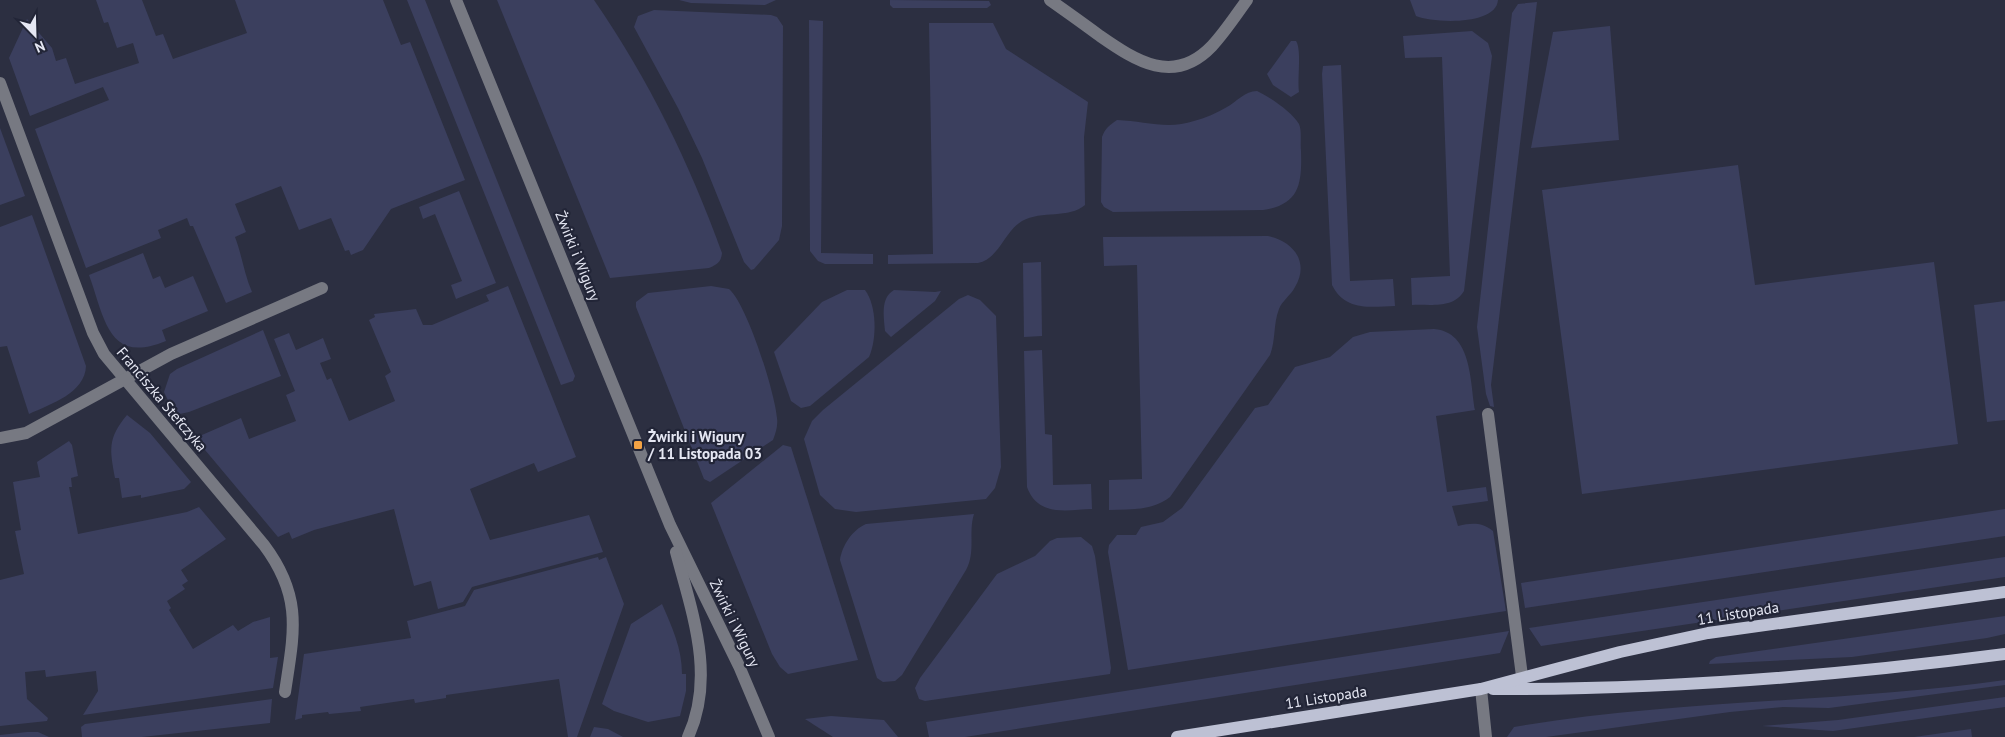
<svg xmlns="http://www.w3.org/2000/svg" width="2005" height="737" font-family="'PT Sans',sans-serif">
  <rect width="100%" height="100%" fill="#2c2f41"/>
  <g fill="#3b3f5e">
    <path d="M 96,0 L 142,0 L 156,36 L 163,34 L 173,59 L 247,33 L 235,0 L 383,0 L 401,45 L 410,42 L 465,180 L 391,209 L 363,250 L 351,255 L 349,250 L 345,251 L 331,218 L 299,230 L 281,186 L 235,204 L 246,232 L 235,237 C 242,255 244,274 252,292 L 226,303 L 193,226 L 190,226 L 187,218 L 158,230 L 161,238 L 86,268 L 35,129 L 109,100 L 103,87 L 30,116 L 9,58 L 27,19 L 52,48 L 56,61 L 66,58 L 75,84 L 139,63 L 133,43 L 117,48 L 108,22 L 104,23 Z"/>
    <polygon points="407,0 425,0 575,376 573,381 561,385"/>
    <path d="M 497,0 L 594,0 C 650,82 688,160 722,253 C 721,262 718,264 709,268 L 610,278 Z"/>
    <polygon points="679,0 776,0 765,5 691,3"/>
    <polygon points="890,0 989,1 991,5 987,8 893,8 890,5"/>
    <path d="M 1410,0 L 1498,0 C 1496,26 1433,23 1416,16 Z"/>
    <polygon points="1537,2 1491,385 1494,407 1490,406 1486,394 1477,327 1512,13 1518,4"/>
    <polygon points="654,10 771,15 777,17 783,26 782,226 779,240 754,269 751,270 744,262 702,158 678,108 634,27 638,16"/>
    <polygon points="809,20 823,21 821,253 873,254 873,264 825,264 818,261 810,251"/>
    <path d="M 929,23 L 993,23 L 1006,49 L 1088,102 L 1084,137 L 1085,205 C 1069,219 1042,210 1022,221 C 1004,232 999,259 978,263 L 888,264 L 888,255 L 933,254 Z"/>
    <polygon points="1610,26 1619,140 1531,148 1553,32"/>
    <path d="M 1472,31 L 1488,43 L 1492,56 L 1464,291 C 1453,309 1432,304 1412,305 L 1411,278 L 1450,276 L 1442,57 L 1405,58 L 1403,36 Z"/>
    <path d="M 1291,41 L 1296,41 C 1302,50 1297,78 1299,92 L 1291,97 L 1273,85 L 1267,74 Z"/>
    <path d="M 1341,65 L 1350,281 L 1393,279 L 1395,306 C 1369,307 1345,311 1332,285 L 1322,74 L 1323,66 Z"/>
    <path d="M 1257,91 C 1270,97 1292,112 1299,124 C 1302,131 1300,143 1301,151 C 1302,183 1300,205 1263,210 L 1113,212 L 1104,207 L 1101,202 L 1102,137 C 1105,128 1110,125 1117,120 C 1144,121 1168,130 1194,121 C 1205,118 1217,113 1227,107 C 1236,102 1245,91 1257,91 Z"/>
    <polygon points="0,128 25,196 0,205"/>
    <polygon points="1738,165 1755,285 1934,262 1958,444 1582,494 1542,190"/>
    <polygon points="459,191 496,283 456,299 451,285 462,281 435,214 423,219 419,207"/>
    <path d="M 32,215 L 86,366 C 85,393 51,404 29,414 L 7,346 L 0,347 L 0,227 Z"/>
    <path d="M 1268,236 C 1293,241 1310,262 1295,287 C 1291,295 1282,301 1279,309 C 1273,324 1276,340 1270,355 L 1170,497 C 1152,511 1131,509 1109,510 L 1109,480 L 1142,479 L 1137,265 L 1104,266 L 1103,237 Z"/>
    <path d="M 143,253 L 153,279 L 160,276 L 165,288 L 193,276 L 208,311 L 162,330 L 166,341 C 108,365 105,319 89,275 Z"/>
    <polygon points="1041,262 1042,336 1024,337 1023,263"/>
    <polygon points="508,286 576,457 538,472 534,463 470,489 490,540 589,515 603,552 472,587 463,602 438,609 431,581 414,586 394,509 314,530 292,539 289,532 278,537 195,438 241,418 249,439 296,421 286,395 295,391 274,339 289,333 296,350 323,338 331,359 320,363 327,380 331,378 349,421 395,401 385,376 391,372 369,320 375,317 374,314 416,309 423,325 432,325 489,301 486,295"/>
    <path d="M 711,286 L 729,289 C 747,304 775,393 777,418 C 778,426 776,432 773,440 L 710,482 L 704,479 L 636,307 L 636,302 L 648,293 Z"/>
    <path d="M 847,290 L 865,290 C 877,306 877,339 869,357 L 810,406 L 801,408 L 791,401 L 774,352 L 822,302 Z"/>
    <path d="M 894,290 L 935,292 L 941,291 L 935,301 L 891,337 L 885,331 C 884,317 880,298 894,290 Z"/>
    <polygon points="968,295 980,300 996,316 1001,467 995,488 986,499 856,512 835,509 820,495 804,439 812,421 823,410 959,299"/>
    <polygon points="2005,301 2005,420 1987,422 1974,305"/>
    <path d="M 1434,329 C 1472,332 1470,381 1475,410 L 1436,416 L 1447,492 L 1486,487 L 1488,501 L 1452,506 L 1458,526 C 1472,523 1481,522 1493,531 L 1506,611 L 1128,670 L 1108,552 L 1109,545 L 1117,535 L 1136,535 L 1141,527 L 1163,522 L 1182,508 L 1255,408 L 1268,405 L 1295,367 L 1330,357 L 1353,337 L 1370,332 Z"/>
    <polygon points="263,330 281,376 189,412 175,415 164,392 170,374 177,369"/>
    <path d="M 1042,350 L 1045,434 L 1052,435 L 1053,485 L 1091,484 L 1092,509 C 1066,510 1038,517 1027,487 L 1024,351 Z"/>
    <path d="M 127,415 L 150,433 L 191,482 L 184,489 L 141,498 L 141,495 L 122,498 L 119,478 L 115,478 C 110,450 107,439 127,415 Z"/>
    <polygon points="69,441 72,445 78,476 71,478 72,487 69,487 78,534 187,512 199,507 226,539 181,570 188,581 182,585 185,589 167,601 171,608 169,610 193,649 233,625 238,631 253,622 270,617 270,658 278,657 273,688 83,715 98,691 96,671 46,677 45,670 25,672 27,699 48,718 47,721 0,726 0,580 24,574 15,531 21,530 13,482 40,477 37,462"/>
    <polygon points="783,445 791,447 858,660 788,674 780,667 772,654 711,503"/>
    <polygon points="2005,509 2005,536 1525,608 1521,583"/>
    <path d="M 974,514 C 968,533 976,551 966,570 L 902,675 L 895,681 L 883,682 L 877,678 L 840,560 C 842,546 852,530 866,524 Z"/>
    <polygon points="1081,537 1092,546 1095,556 1111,668 1110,674 925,701 919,699 915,688 920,678 997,574 1035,556 1050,541 1057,538"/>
    <polygon points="598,557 599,560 606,557 624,604 577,737 568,737 559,679 446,695 446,698 415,703 414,699 360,707 361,711 329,714 328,712 302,715 302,718 295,720 304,654 411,638 407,621 465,606 474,590"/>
    <polygon points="2005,557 2005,577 1541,646 1529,628"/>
    <path d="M 662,604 C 672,627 682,648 682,674 L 686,674 L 686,691 L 680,716 L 648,722 L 614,711 L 602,704 L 631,624 Z"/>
    <polygon points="2005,616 2005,634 1987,638 1852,657 1709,664 1710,661 1716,657"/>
    <polygon points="1509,631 1500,653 965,737 929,737 926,722"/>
    <path d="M 2005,680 L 2005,685 L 1829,708 L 1783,707 L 1730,712 L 1546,737 L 1507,737 L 1514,727 C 1676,699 1842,703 2005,680 Z"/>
    <polygon points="2005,697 2005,707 1833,731 1762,726 1838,720"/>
    <polygon points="272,699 270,723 142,737 82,737 81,727 85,724"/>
    <polygon points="831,716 884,720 898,737 833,737 805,719"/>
    <polygon points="594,727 608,729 623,737 590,737"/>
    <polygon points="1971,729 1972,737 1914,737"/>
    <polygon points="27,732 38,732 49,737 0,737 0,735"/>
  </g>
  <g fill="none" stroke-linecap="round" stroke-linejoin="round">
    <g stroke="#777982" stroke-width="12">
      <polyline points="456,0 670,525 739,666 769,737"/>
      <path d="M 1050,0 C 1067,12 1084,24 1100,36 C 1136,61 1174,86 1212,46 C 1225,32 1236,15 1247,0"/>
      <path d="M 0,83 L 93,333 L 104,354 L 264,545 C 303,597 294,632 285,692"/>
      <polyline points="1488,414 1522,676"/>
      <polyline points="0,438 26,433 171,354 322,288"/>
      <path d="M 676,552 C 692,613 716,676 688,737"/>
      <polyline points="1481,689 1486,737"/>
    </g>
    <g stroke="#bdc1d4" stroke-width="12">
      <path d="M 1493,689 C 1664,690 1836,676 2005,654"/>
      <polyline points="1177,737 1481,689 1620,652 1708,633 2005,592"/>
    </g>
  </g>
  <rect fill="#f4a344" stroke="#222537" stroke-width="2" x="633" y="440" width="10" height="10" rx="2.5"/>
  <g text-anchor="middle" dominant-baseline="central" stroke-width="4.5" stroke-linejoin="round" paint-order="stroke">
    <g font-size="15" fill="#e5e7f3" stroke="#222537">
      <text transform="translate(578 256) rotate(68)">Żwirki i Wigury</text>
      <text transform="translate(162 399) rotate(50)">Franciszka Stefczyka</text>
      <text transform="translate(1738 613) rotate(-9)">11 Listopada</text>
      <text transform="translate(735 623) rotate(64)">Żwirki i Wigury</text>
      <text transform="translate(1326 697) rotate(-9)">11 Listopada</text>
    </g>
    <g font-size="15" font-weight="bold" fill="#e5e7f3" stroke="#222537" text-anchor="start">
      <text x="648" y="436">Żwirki i Wigury<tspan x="648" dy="17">/ 11 Listopada 03</tspan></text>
    </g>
  </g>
  <g transform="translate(35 35) rotate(157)" stroke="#222537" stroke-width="4" paint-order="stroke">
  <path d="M0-4L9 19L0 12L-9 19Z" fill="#e5e7f3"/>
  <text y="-8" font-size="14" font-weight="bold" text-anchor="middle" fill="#e5e7f3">N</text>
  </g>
</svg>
